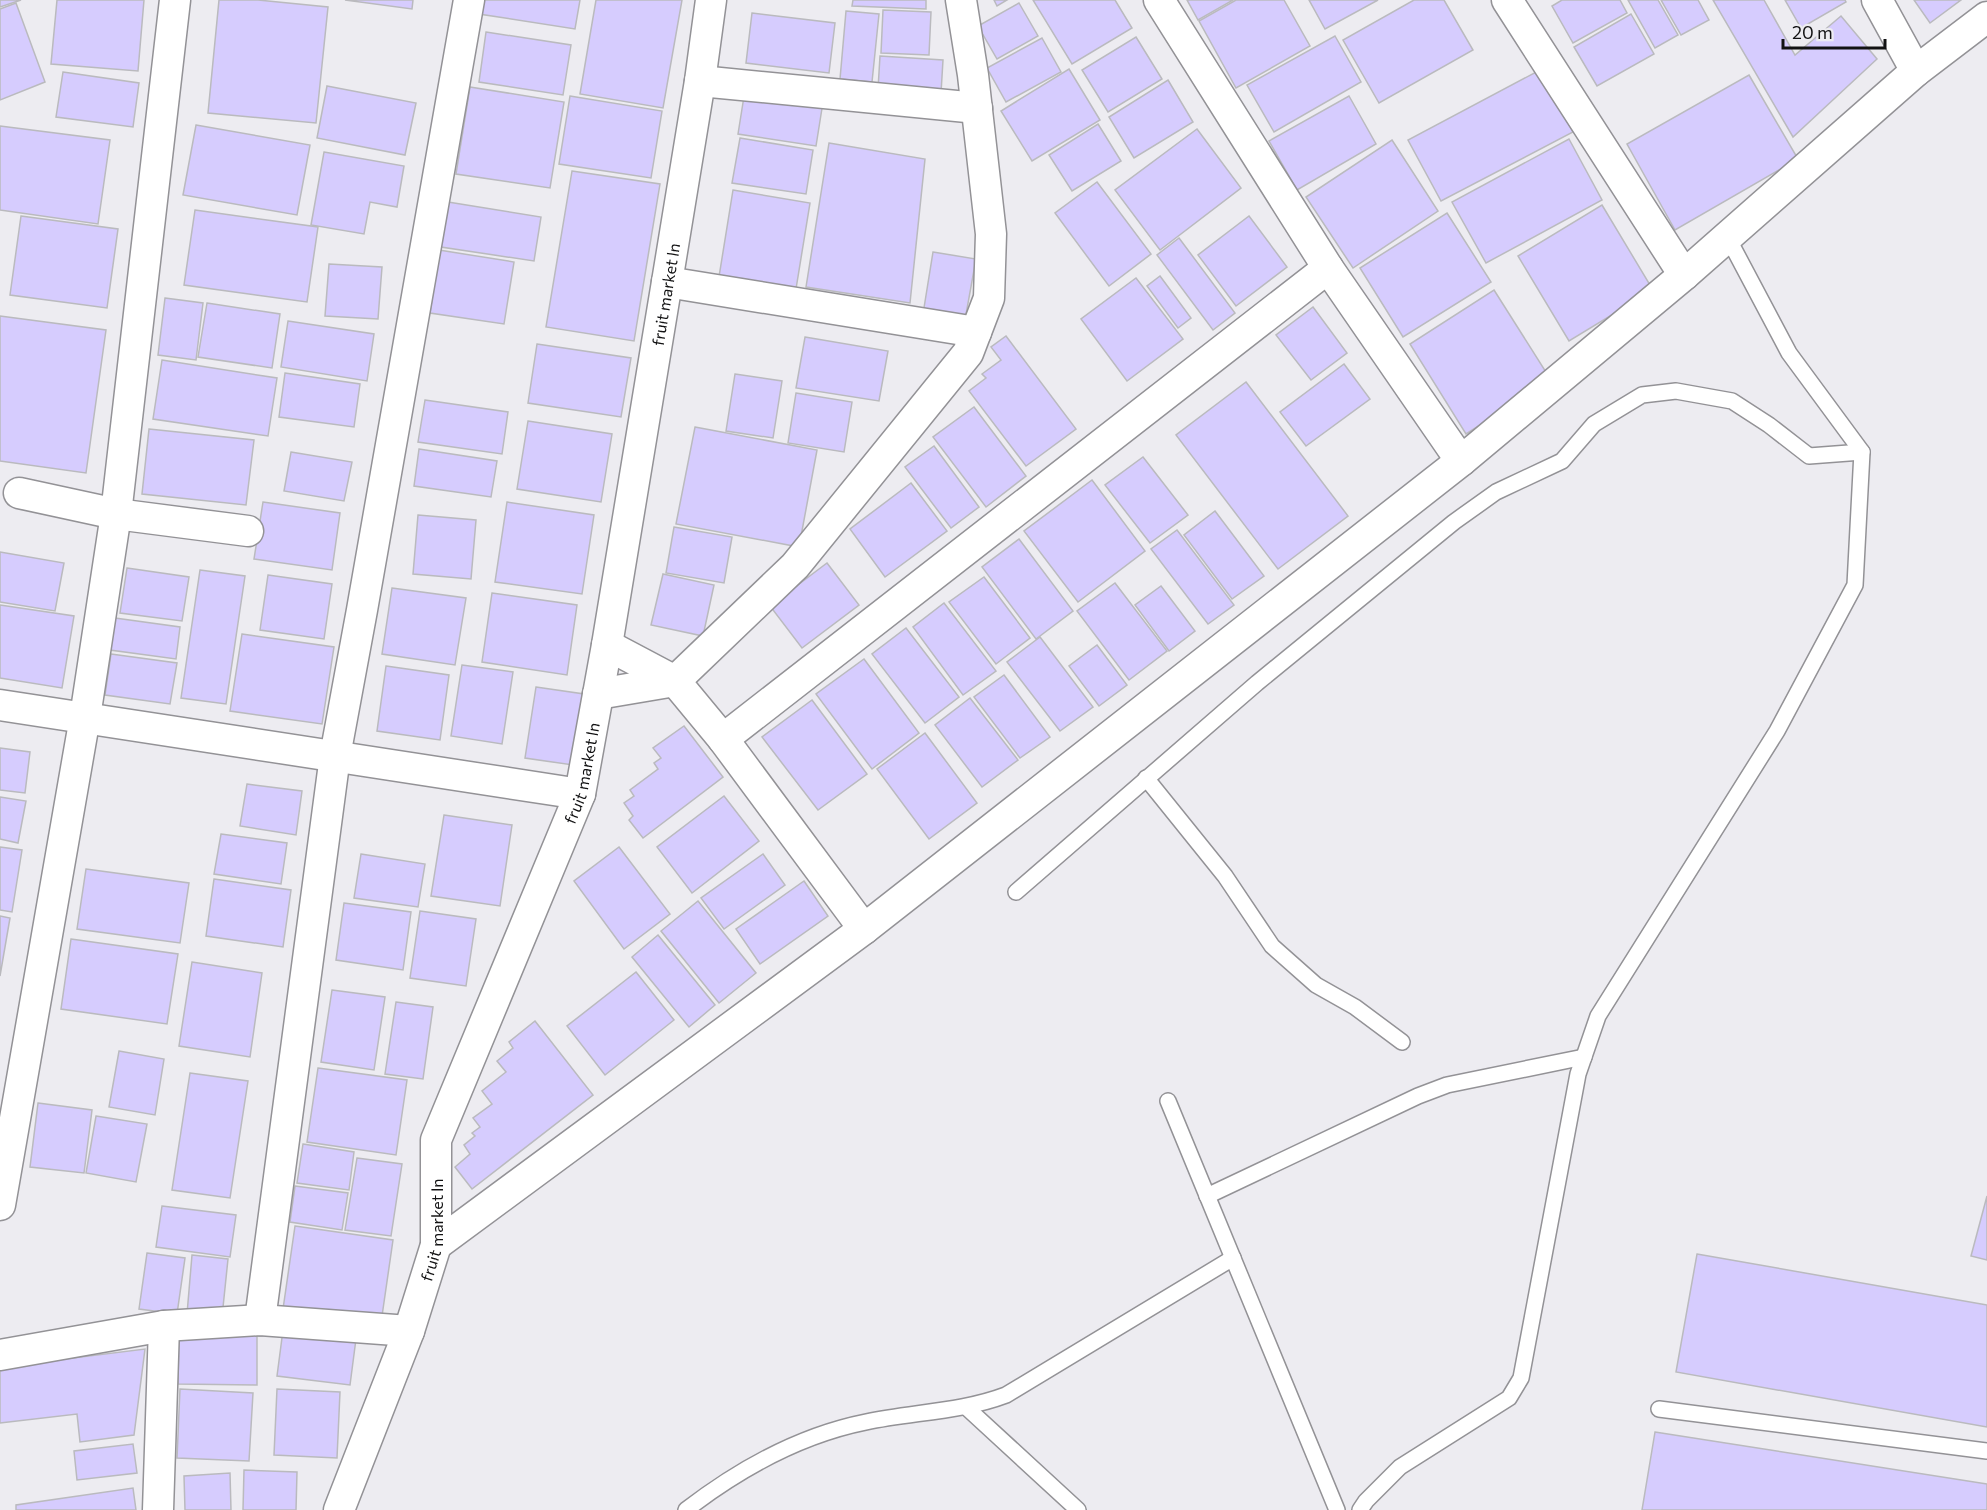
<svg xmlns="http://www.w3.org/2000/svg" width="1987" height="1510" font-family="Commissioner,sans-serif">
  <rect width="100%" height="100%" fill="#edecf1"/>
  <g fill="#d6ccfe" stroke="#bababe" stroke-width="1.5">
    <polygon points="0,0 21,0 0,7"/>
    <polygon points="57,0 144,0 138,71 51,64"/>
    <polygon points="219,0 258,0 328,7 316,123 208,113"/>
    <polygon points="345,0 413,0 412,9"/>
    <polygon points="481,0 580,0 575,29 479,14"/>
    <polygon points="596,0 682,0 663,108 580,94"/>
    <polygon points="853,0 926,0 926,9 852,6"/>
    <polygon points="994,0 1007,0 997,6"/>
    <polygon points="1033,0 1115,0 1132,28 1072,64"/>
    <polygon points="1187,0 1233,0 1198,20"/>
    <polygon points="1236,0 1284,0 1310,46 1236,88 1199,21"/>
    <polygon points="1309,0 1378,0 1325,29"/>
    <polygon points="1414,0 1444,0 1473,50 1379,103 1343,40"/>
    <polygon points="1562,0 1620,0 1627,13 1573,43 1552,6"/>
    <polygon points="1628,0 1658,0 1678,35 1655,48"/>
    <polygon points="1661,0 1698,0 1709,20 1681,35"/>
    <polygon points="1713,0 1764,0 1795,55 1841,16 1877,59 1793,137"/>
    <polygon points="1785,0 1845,0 1846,2 1801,28"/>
    <polygon points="1914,0 1961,0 1930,23"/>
    <polygon points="16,3 45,82 0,100 0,9"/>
    <polygon points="1019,3 1038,36 997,59 978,26"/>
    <polygon points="883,10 931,12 929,55 881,53"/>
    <polygon points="846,11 879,14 872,82 840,79"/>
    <polygon points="752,13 835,23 829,73 746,63"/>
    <polygon points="1631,14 1654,54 1597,86 1574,47"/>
    <polygon points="486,32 571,45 563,95 479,82"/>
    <polygon points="1335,36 1361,82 1274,132 1247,85"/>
    <polygon points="1136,37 1162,79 1108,112 1082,70"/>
    <polygon points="1042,38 1061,72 1006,102 987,68"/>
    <polygon points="880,56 943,60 941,93 878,89"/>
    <polygon points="1069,69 1100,120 1032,161 1001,111"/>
    <polygon points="1540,70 1573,132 1441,201 1408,140"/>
    <polygon points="63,72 139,83 133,127 56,117"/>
    <polygon points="1749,75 1798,159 1675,230 1627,144"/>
    <polygon points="1168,80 1193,122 1134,158 1109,117"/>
    <polygon points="327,86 416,103 405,155 317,138"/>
    <polygon points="470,87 564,102 550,188 456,174"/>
    <polygon points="745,90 823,102 816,146 738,134"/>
    <polygon points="570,96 662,111 651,178 559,164"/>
    <polygon points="1349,96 1376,144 1297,190 1269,141"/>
    <polygon points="1098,124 1121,161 1072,191 1049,155"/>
    <polygon points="196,125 310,145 297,215 183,195"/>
    <polygon points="0,126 110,140 98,224 0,210"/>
    <polygon points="1197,129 1241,188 1160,250 1115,190"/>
    <polygon points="740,138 813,150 806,194 732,183"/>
    <polygon points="1569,139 1602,200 1486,263 1452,202"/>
    <polygon points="1392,140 1438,211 1353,268 1306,197"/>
    <polygon points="829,143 925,159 910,303 806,287"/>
    <polygon points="324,152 404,166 397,207 370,202 364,234 311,225"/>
    <polygon points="572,171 660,184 634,341 546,327"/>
    <polygon points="1097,182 1151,254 1109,286 1055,213"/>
    <polygon points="733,190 810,203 795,295 718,283"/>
    <polygon points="448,202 541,217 534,261 441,247"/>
    <polygon points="1602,205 1653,290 1569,341 1518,256"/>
    <polygon points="195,210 318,227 307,302 184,285"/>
    <polygon points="1447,213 1491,282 1403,337 1360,268"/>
    <polygon points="21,216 118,229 107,308 10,295"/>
    <polygon points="1249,216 1287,267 1236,306 1198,255"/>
    <polygon points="1179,238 1235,313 1213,330 1157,255"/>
    <polygon points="439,250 514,262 504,324 430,313"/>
    <polygon points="933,252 976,259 965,320 923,314"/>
    <polygon points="329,264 382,267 378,319 325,316"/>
    <polygon points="1160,276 1191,318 1178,328 1147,286"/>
    <polygon points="1136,278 1183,339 1127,381 1081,319"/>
    <polygon points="1494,290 1551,380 1466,434 1410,344"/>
    <polygon points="165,298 203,303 196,360 158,355"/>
    <polygon points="207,303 280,314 272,368 198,357"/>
    <polygon points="1313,307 1347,353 1311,380 1276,335"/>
    <polygon points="0,316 106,330 86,473 0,461"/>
    <polygon points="288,321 374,334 367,381 281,367"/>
    <polygon points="1006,336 1076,429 1026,466 969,391 986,378 982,374 1001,360 991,347"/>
    <polygon points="805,337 888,351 879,401 796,388"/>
    <polygon points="537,344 631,358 621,417 528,403"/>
    <polygon points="162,360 277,378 268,436 153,419"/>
    <polygon points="1344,364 1370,399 1306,446 1280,412"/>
    <polygon points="285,373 360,384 354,427 279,417"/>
    <polygon points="735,374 782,381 773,438 726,431"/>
    <polygon points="1246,382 1348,516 1278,569 1176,435"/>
    <polygon points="796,393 852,402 844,452 788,443"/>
    <polygon points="425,400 508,412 502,454 418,442"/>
    <polygon points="974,407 1026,476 986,507 933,437"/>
    <polygon points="528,421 612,434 601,502 517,489"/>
    <polygon points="695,427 817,450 799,547 676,524"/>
    <polygon points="149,429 254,440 246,505 142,494"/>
    <polygon points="934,446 979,507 951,528 905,467"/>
    <polygon points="419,449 497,461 491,497 414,486"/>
    <polygon points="291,452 352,462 344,501 284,491"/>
    <polygon points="1143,457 1188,515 1150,543 1105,485"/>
    <polygon points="1092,480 1145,551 1078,602 1024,531"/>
    <polygon points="911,483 947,531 885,577 850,529"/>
    <polygon points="263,502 340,513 332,570 254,559"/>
    <polygon points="507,502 594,515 582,594 495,582"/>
    <polygon points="1215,511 1264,576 1232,599 1184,535"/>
    <polygon points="418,515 476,520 471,579 413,574"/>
    <polygon points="674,527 732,537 724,583 666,573"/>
    <polygon points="1177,530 1234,605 1208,624 1151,549"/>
    <polygon points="1019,539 1073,611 1036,639 982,567"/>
    <polygon points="0,552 64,563 55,611 0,602"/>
    <polygon points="827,563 859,605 802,648 770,606"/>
    <polygon points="127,568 189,577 182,621 120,613"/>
    <polygon points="200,570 245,576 226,704 181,698"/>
    <polygon points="663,574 714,585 703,636 651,625"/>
    <polygon points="268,575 332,584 324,639 260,630"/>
    <polygon points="984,577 1030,638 996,664 949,602"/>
    <polygon points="1115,583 1167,651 1129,680 1077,611"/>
    <polygon points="1161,586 1195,631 1169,651 1135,605"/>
    <polygon points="392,588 466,598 455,665 382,654"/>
    <polygon points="492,593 577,605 567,675 482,662"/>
    <polygon points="944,603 996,671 963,695 913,627"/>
    <polygon points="0,605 74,616 62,688 0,678"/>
    <polygon points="115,618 180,627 176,659 110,650"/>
    <polygon points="906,628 959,697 925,723 872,654"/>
    <polygon points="242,634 334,647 322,724 230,711"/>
    <polygon points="1040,637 1093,707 1060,731 1007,662"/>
    <polygon points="1097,645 1127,685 1099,706 1069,666"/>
    <polygon points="111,654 177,663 170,704 105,695"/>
    <polygon points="864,659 919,733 872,769 816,694"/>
    <polygon points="462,665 513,672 502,744 451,736"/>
    <polygon points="386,666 449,675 440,740 377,731"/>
    <polygon points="1004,675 1050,737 1020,758 974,697"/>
    <polygon points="536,687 584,694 573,765 525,758"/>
    <polygon points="970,698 1018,760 982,787 935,725"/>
    <polygon points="812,700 867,774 818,810 762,737"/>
    <polygon points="684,726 723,777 643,838 629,820 633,816 624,803 634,796 630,790 658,769 654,763 661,758 653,748"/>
    <polygon points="925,733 977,803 929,839 877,769"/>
    <polygon points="0,748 30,752 25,793 0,790"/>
    <polygon points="247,784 302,791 296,835 240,826"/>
    <polygon points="724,796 759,841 692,893 657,847"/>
    <polygon points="0,797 26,801 18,843 0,839"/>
    <polygon points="444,815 512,825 500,906 431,896"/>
    <polygon points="221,834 287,843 281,884 214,874"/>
    <polygon points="0,847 22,850 12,912 0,910"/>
    <polygon points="619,847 670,914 624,949 574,881"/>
    <polygon points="361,854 425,864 418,907 354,898"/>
    <polygon points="763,854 785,885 724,929 701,898"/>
    <polygon points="86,869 189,883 180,943 77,929"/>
    <polygon points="214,879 291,890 283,947 206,936"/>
    <polygon points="804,881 828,916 760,964 736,929"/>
    <polygon points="698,901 756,973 719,1003 661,931"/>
    <polygon points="344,903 411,912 403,970 336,960"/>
    <polygon points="420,911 476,919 466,986 410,978"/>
    <polygon points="0,916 10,918 0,976"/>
    <polygon points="658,935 715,1005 689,1027 632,957"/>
    <polygon points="71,939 178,954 167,1024 61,1009"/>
    <polygon points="192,962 262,973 250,1057 179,1046"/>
    <polygon points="636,972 674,1020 605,1075 567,1026"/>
    <polygon points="332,990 385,997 374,1070 321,1062"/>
    <polygon points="396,1002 433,1007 423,1079 385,1074"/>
    <polygon points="535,1021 593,1095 472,1189 455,1167 470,1154 464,1145 475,1136 472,1133 480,1127 473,1118 492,1104 482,1091 506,1072 497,1061 513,1048 509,1042"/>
    <polygon points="119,1051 164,1059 155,1115 109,1107"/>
    <polygon points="318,1068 407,1080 396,1155 307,1142"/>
    <polygon points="190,1073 248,1081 230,1198 172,1190"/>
    <polygon points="38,1103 92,1110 84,1173 30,1167"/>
    <polygon points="96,1116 147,1124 136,1182 86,1173"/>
    <polygon points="303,1144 354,1152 349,1190 297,1183"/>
    <polygon points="357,1158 402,1164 391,1236 345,1230"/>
    <polygon points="295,1186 348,1193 342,1230 290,1222"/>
    <polygon points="1987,1196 1987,1260 1971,1256"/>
    <polygon points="162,1206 236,1215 230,1257 156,1247"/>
    <polygon points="295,1226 393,1240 381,1323 283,1309"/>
    <polygon points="147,1253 185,1258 177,1314 139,1309"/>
    <polygon points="1697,1254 1987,1305 1987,1427 1676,1372"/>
    <polygon points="192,1255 228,1259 222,1317 187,1314"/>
    <polygon points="283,1330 356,1339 350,1385 277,1376"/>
    <polygon points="179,1333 257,1334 257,1385 178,1384"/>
    <polygon points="145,1349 134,1435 80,1442 77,1414 0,1423 0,1367"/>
    <polygon points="180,1389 253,1393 249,1461 177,1458"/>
    <polygon points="277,1389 340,1392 337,1458 274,1455"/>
    <polygon points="1655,1432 1987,1484 1987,1510 1642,1510"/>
    <polygon points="133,1444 137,1473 77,1480 74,1451"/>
    <polygon points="244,1470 297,1472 296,1510 243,1510"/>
    <polygon points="230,1473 231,1510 185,1510 184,1476"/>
    <polygon points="133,1488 136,1510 16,1510 16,1505"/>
  </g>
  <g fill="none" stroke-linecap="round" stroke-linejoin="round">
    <defs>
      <g id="lane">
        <polyline points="1146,778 1225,876 1272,946 1316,985 1355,1007 1402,1042"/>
        <polyline points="1016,892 1257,683 1454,522 1496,492 1562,461 1594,424 1642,395 1676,391 1732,401 1769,425 1809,456 1862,452"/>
        <polyline points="1168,1101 1337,1510"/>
        <polyline points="1207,1196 1418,1096 1447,1085 1584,1057"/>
        <polyline points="966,1407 1078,1510"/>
        <polyline points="1659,1409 1987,1451"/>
        <path d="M 686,1510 C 738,1470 801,1435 866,1422 C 913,1412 961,1412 1006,1395 L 1233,1258"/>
        <polyline points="1360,1510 1366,1501 1400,1467 1509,1398 1521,1378 1578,1074 1598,1016 1777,731 1855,585 1862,452 1789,353 1727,236"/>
      </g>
      <g id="street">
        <polyline points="1159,0 1328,268 1461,461"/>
        <polyline points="1507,0 1684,275"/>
        <polyline points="1877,0 1916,71"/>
        <polyline points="700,81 977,108"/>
        <polyline points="667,282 976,332"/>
        <polyline points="19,493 116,514 248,531"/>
        <polyline points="598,694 675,681 607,645"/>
        <polyline points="0,705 580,794"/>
        <polyline points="723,739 1328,268"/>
        <polyline points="864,929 723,739 675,681 795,566 968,353 989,298 991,234 973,75 961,0"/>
        <polyline points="0,1205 85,717 116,514 175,0"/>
        <polyline points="436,1245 864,929 1461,461 1684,275 1916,71 1987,17"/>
        <polyline points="260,1320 335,756 362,610 469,0"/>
        <polyline points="0,1355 164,1326 260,1320 409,1331"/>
        <polyline points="158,1510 164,1326"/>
        <path id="s1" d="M 339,1510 L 409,1331 L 436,1245 L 436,1140 L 580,794 L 607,645 L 667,282 L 700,81 L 711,0"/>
      </g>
    </defs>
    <use href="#lane" stroke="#939296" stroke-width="18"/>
    <use href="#street" stroke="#939296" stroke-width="33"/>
    <use href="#lane" stroke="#fff" stroke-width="15"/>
    <use href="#street" stroke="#fff" stroke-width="30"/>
  </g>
  <g text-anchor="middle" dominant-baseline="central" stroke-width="4.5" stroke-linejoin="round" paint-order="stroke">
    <g font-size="16" fill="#121213" stroke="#edecf1">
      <text stroke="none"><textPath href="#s1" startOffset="1269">fruit market ln</textPath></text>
      <text stroke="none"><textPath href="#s1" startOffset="783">fruit market ln</textPath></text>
      <text stroke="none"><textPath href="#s1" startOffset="297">fruit market ln</textPath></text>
    </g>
  </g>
  <path d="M1783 39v9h102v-9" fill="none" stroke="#121213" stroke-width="3"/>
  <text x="1792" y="39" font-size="18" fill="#121213" stroke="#edecf1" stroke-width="4.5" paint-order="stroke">20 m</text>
</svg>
